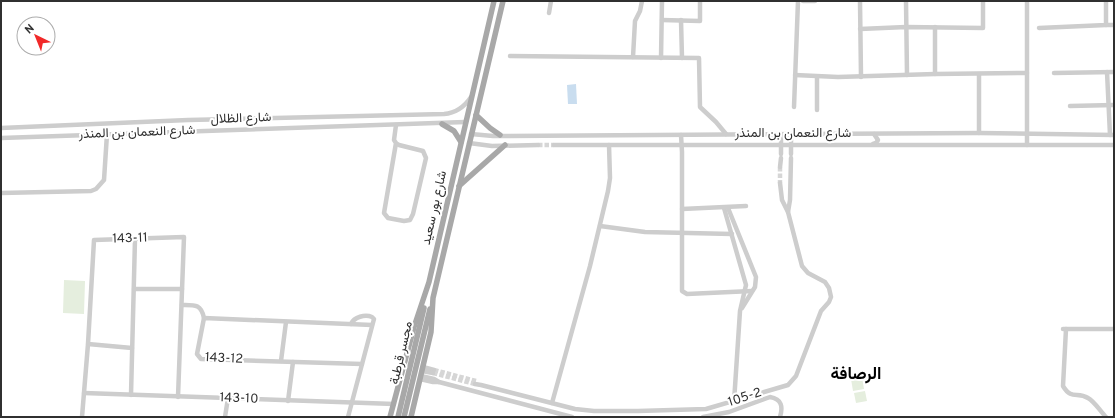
<svg xmlns="http://www.w3.org/2000/svg" width="1115" height="418" font-family="Overpass,Vazirmatn,sans-serif">
  <rect width="100%" height="100%" fill="#fff"/>
  <g fill="#e5eede">
    <polygon points="64,280 85,281 84,314 63,313"/>
    <polygon points="862,377 864,389 853,391 851,379"/>
    <polygon points="865,391 867,401 856,403 854,393"/>
  </g>
  <polygon fill="#c9ddef" points="576,84 577,104 568,104 567,85"/>
  <g fill="none" stroke-linecap="round" stroke-linejoin="round">
    <g stroke="#d6d6d6" stroke-width="4.5" stroke-dasharray="4.5 2" stroke-linecap="butt">
      <polyline points="538,145 554,145"/>
      <polyline points="780,167 780,183"/>
      <polyline points="434,370 476,381"/>
      <polyline points="433,373 475,384"/>
    </g>
    <g stroke="#cdcdcd" stroke-width="4.5">
      <polyline points="803,1 815,1"/>
      <polyline points="860,1 861,77"/>
      <polyline points="906,1 907,75"/>
      <polyline points="1027,1 1027,145"/>
      <polyline points="549,13 551,1"/>
      <polyline points="662,20 700,21 700,1"/>
      <polyline points="681,20 682,58"/>
      <polyline points="1106,25 1114,25"/>
      <polyline points="935,27 935,74"/>
      <polyline points="1039,28 1106,25 1106,1"/>
      <polyline points="860,29 906,27 983,28 983,1"/>
      <polyline points="510,56 699,58 700,107 716,122 726,134"/>
      <polyline points="633,57 635,21 640,11 642,1"/>
      <polyline points="661,58 662,1"/>
      <polyline points="1107,72 1110,135"/>
      <polyline points="1054,73 1114,72"/>
      <polyline points="979,74 979,133"/>
      <polyline points="795,75 838,77 935,74 1027,73"/>
      <polyline points="1070,106 1114,105"/>
      <polyline points="794,107 798,1"/>
      <polyline points="817,110 817,77"/>
      <path d="M 1,128 L 188,120 L 444,114 C 456,113 465,106 471,97"/>
      <polyline points="471,134 493,136 979,133 1114,135"/>
      <polyline points="781,134 781,154"/>
      <polyline points="791,134 791,154"/>
      <polyline points="681,135 682,152 682,291 687,294 752,291"/>
      <polyline points="1,138 465,122"/>
      <polyline points="396,143 399,145 423,151 426,158 413,214 410,220 404,221 388,218 384,213 396,143 394,140 396,125"/>
      <polyline points="469,143 492,146 538,145"/>
      <polyline points="873,144 876,143 878,140 874,134"/>
      <polyline points="554,145 1114,145"/>
      <polyline points="780,167 781,158"/>
      <polyline points="1,193 91,191 96,189 104,180 107,134"/>
      <polyline points="724,208 746,285 740,311 734,402"/>
      <polyline points="728,208 756,277 755,287 742,308"/>
      <polyline points="682,209 746,206"/>
      <polyline points="788,212 790,200 791,158"/>
      <polyline points="600,226 645,232 732,234"/>
      <polyline points="134,289 182,289"/>
      <path d="M 182,305 C 195,305 201,304 204,318"/>
      <polyline points="1063,329 1114,329"/>
      <path d="M 1066,329 L 1063,386 C 1072,401 1077,391 1088,398 C 1095,402 1100,411 1106,417"/>
      <polyline points="88,344 132,348"/>
      <polyline points="281,361 286,322"/>
      <polyline points="362,364 201,359 197,354 204,318 372,325"/>
      <polyline points="423,367 434,370"/>
      <polyline points="422,371 433,373"/>
      <polyline points="421,376 434,379 439,382 572,417"/>
      <polyline points="420,379 433,382 439,382"/>
      <polyline points="475,384 481,385 575,409 594,411 638,411 706,409 788,385 796,376 821,311 829,302 831,297 829,288 825,282 808,273 802,266 788,212 782,200 780,183"/>
      <polyline points="84,393 394,404"/>
      <polyline points="131,395 135,239"/>
      <polyline points="288,401 293,362"/>
      <polyline points="552,403 590,266 608,191 610,178 609,145"/>
      <polyline points="82,417 88,344 94,240 184,237 178,397"/>
      <polyline points="225,417 228,398"/>
      <path d="M 348,417 L 374,319 L 372,317 C 365,314 354,317 351,324"/>
      <path d="M 703,417 L 729,412 L 770,397 C 782,399 783,407 780,417"/>
    </g>
    <g stroke="#a8a8a8" stroke-width="5.5">
      <polyline points="476,115 490,128 500,135"/>
      <polyline points="442,124 454,131 461,142"/>
      <polyline points="459,186 505,145"/>
      <polyline points="390,417 414,327 429,282 494,1"/>
      <polyline points="398,417 424,308"/>
      <polyline points="404,417 430,309"/>
      <polyline points="411,417 431,332 433,298 503,1"/>
    </g>
  </g>
  <g text-anchor="middle" dominant-baseline="central" stroke-width="4" stroke-linejoin="round" paint-order="stroke">
    <g font-size="13" fill="#303030" stroke="#fff">
      <text transform="translate(241 119) rotate(-2)">شارع الظلال</text>
      <text transform="translate(137 133) rotate(-2)">شارع النعمان بن المنذر</text>
      <text x="793" y="134">شارع النعمان بن المنذر</text>
      <text transform="translate(435 208) rotate(-77)">شارع بور سعيد</text>
      <text transform="translate(130 239) rotate(-2)">143-11</text>
      <text transform="translate(402 353) rotate(-77)">مجسر قرطبة</text>
      <text transform="translate(224 359) rotate(3)">143-12</text>
      <text transform="translate(745 398) rotate(-18)">105-2</text>
      <text transform="translate(239 399) rotate(2)">143-10</text>
    </g>
    <g font-size="17" font-weight="bold" fill="#000" stroke="#fff">
      <text x="856" y="375">الرصافة</text>
    </g>
  </g>
  <rect width="1115" height="418" fill="none" stroke="#303030" stroke-width="4"/>
  <g transform="translate(36 36) rotate(317)"><circle r="19" fill="#ffffff" stroke="#acacac"/>
  <path d="M0-3L7 15L0 10L-7 15Z" fill="#f12929"/>
  <text y="-6" font-size="11" font-weight="bold" text-anchor="middle" fill="#303030">N</text>
  </g>
</svg>
